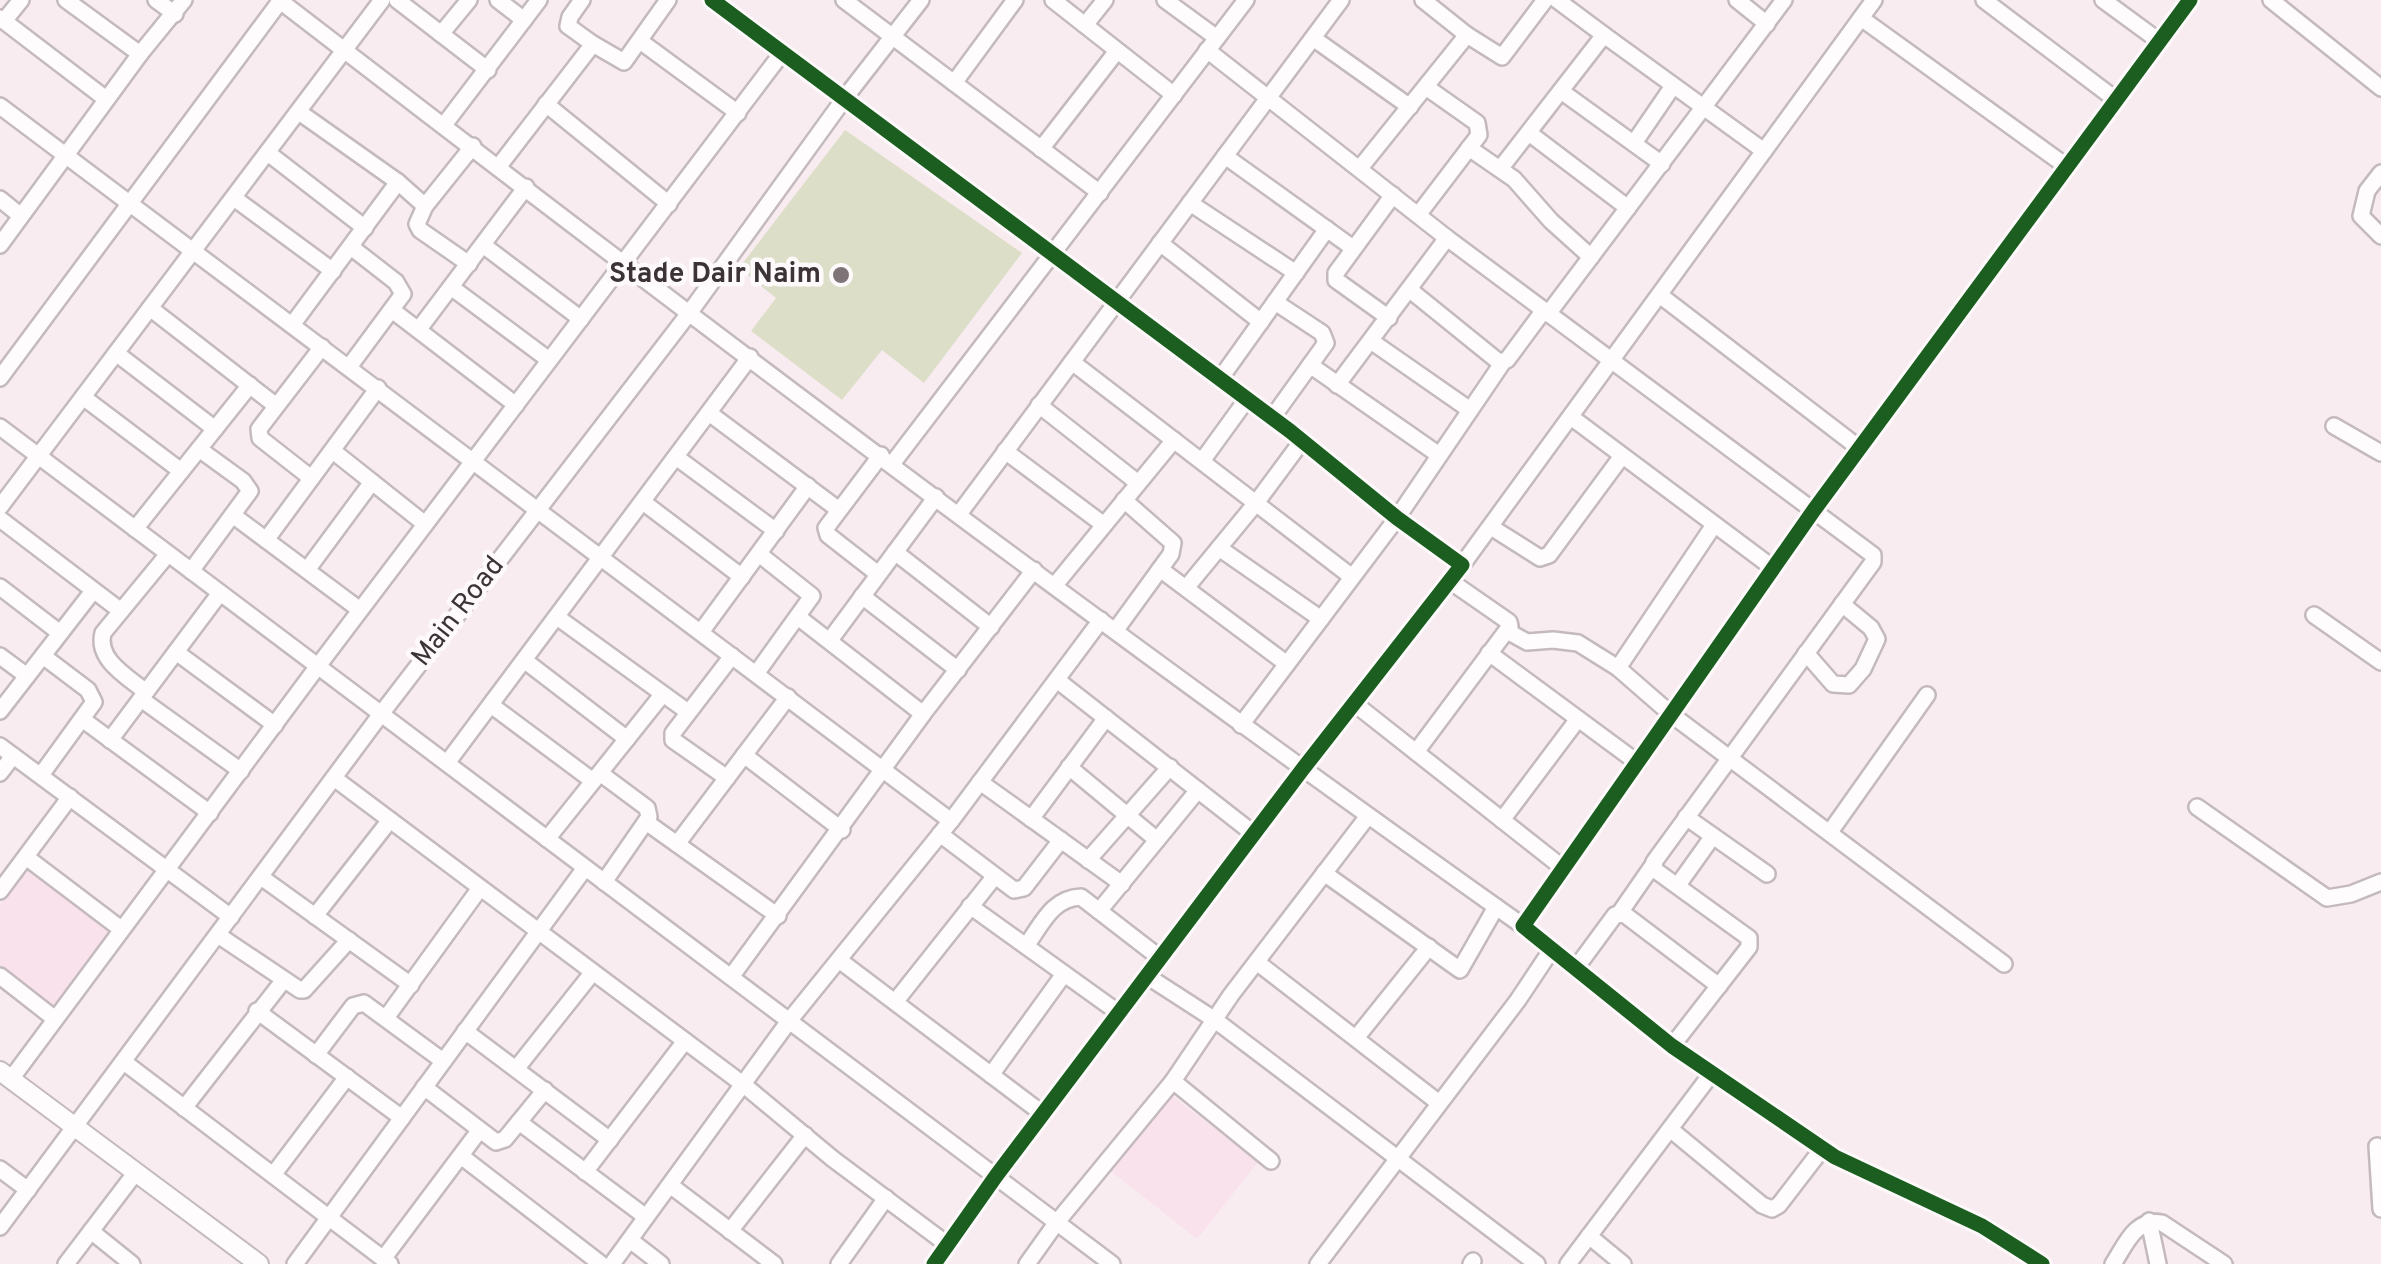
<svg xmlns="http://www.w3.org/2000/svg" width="2381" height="1264" font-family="Overpass,sans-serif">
  <rect width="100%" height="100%" fill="#f9ecf1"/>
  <g fill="#f9e2ec">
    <polygon points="27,868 115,933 55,1012 0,970 0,904"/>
    <polygon points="1167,1092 1258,1162 1197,1239 1107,1168"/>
  </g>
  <polygon fill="#dcdec8" points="845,130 1022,253 924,383 882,350 842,400 751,331 776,298 739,268"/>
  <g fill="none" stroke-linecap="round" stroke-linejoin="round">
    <defs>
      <g id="minor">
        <polyline points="66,0 140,54"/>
        <polyline points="156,0 175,14"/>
        <path d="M 279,0 C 688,315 1101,627 1523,926"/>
        <polyline points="397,0 488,70"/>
        <polyline points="498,0 524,20"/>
        <polyline points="712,0 1290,431 1397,518 1462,565 1302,770 996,1176 934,1264"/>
        <polyline points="844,0 1100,193"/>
        <polyline points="1053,0 1174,95"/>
        <polyline points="1165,0 1217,38"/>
        <polyline points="1423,0 1467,35 1502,57 1545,0"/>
        <polyline points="1557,0 1604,35"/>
        <polyline points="1737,0 1767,24"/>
        <polyline points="1984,0 2115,99"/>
        <polyline points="2103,0 2159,41"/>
        <polyline points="2271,0 2381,88"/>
        <polyline points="0,18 106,99"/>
        <polyline points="1861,18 2066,166"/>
        <polyline points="4,21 21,0"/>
        <polyline points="1085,25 1105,0"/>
        <polyline points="441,34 469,0"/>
        <polyline points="1313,38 1410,107"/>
        <polyline points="640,41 738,113"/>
        <polyline points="593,44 624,62 668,0"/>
        <polyline points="1207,50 1447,238 1873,555 1873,562 1654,862 1655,870 1749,938 1749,947 1672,1046"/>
        <polyline points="954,83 1015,0"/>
        <polyline points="1561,91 1662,164"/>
        <polyline points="546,104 669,204"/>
        <polyline points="0,106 951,821"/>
        <polyline points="299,112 398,182 425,206"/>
        <polyline points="444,125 539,0"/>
        <polyline points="1529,133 1628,208"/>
        <polyline points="1634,143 1673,86"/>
        <polyline points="1469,148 1514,179 1551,221 1591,257"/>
        <polyline points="1041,149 1117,51"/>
        <polyline points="268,153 365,228"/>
        <polyline points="1225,156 1353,248"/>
        <polyline points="499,166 593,44 568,26 570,17 582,0"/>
        <polyline points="1360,168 1467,35"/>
        <polyline points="1500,169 1604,35 1764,151"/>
        <polyline points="2381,173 2367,191 2361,216 2381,236"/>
        <polyline points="234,198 333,271"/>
        <polyline points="0,199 21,216"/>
        <polyline points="1190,203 1296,273"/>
        <polyline points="1418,215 1479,135 1477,123 1426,87"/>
        <polyline points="1160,243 1261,322"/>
        <polyline points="0,245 140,54 184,0"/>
        <polyline points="483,245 581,319"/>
        <polyline points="469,264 420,230 417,224 425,206 473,146"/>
        <polyline points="451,287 549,360"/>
        <polyline points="1410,290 1499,362 1507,360 1544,310"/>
        <polyline points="1661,296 1859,448"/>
        <polyline points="150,308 275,405"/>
        <polyline points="392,310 516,405"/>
        <polyline points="1548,314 1784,0"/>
        <polyline points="1389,318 1336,280 1336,273 1393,195"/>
        <polyline points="292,325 398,182"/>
        <polyline points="419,329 526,187"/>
        <polyline points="1371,341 1470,410"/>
        <polyline points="116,353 215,429"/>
        <polyline points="1072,362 1352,577"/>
        <polyline points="1310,365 1439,455"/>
        <polyline points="349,367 403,294 396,282 351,247"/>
        <polyline points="0,378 281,0"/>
        <polyline points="1220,379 1327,229"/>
        <polyline points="1337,385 1447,238"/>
        <polyline points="83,397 181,471"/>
        <polyline points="1039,405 1138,483"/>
        <polyline points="709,413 839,510"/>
        <polyline points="1571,417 1773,568"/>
        <polyline points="1272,418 1326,343 1322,333 1275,302"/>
        <polyline points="2334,426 2381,453"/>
        <polyline points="0,427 1112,1264"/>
        <polyline points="333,451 425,524"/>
        <polyline points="1005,451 1104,525"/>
        <polyline points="676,457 776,531"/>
        <polyline points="1202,461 1247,399"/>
        <polyline points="892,464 1246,0"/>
        <polyline points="311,478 260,438 259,429 322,347"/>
        <polyline points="643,502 742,577"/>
        <polyline points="0,507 382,0"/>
        <polyline points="959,514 1341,0"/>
        <polyline points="234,516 360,610"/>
        <polyline points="0,519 121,611"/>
        <polyline points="1491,527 1540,558 1549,555 1622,456"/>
        <polyline points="135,529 250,385"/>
        <polyline points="266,540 378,388"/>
        <polyline points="1219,548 1321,619"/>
        <polyline points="895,552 991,627"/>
        <polyline points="1462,565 1874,0"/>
        <polyline points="1160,569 1287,664"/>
        <polyline points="307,570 372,482"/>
        <polyline points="191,571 250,491 243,481 199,449"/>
        <polyline points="878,574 828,535 826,528 881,455"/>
        <polyline points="1055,585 1174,440"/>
        <polyline points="0,587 60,633"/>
        <polyline points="1186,588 1256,503 1302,441"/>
        <polyline points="862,596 958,670"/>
        <polyline points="2314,615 2381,662"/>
        <polyline points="557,617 688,712"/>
        <polyline points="798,617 923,714"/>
        <polyline points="1115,631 1171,554 1173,543 1124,500"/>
        <polyline points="1507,631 1527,642 1553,640 1578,643 1618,668 1672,715 2004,964"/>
        <polyline points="701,632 808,486"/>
        <polyline points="830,640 936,497"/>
        <polyline points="176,652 275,725"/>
        <polyline points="1489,653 1638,763"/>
        <polyline points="1806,653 1833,684 1849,685 1863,669 1877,639 1871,628 1842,604"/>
        <polyline points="0,656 27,676"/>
        <polyline points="524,660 627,739"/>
        <polyline points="1618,668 1714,525"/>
        <polyline points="756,674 812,596 759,554"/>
        <polyline points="1057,680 1254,834"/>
        <path d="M 146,692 C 128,677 96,660 103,633 L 168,554"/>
        <polyline points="141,699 241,771"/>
        <polyline points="1355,704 1563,868"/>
        <polyline points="491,705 593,781"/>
        <polyline points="0,711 93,591"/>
        <polyline points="82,719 210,813"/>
        <polyline points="1241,725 1397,518 1503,362"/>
        <polyline points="110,740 220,593"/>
        <polyline points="0,746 231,917"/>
        <polyline points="1416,752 1510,626 1509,622 1450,581"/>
        <polyline points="744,755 842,830"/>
        <polyline points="447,763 750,357"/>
        <polyline points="1069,767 1157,840"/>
        <polyline points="0,773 13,756"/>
        <polyline points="600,773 647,808 649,817 604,882"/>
        <polyline points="41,775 94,702 88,690 43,656"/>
        <polyline points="334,778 744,1085 833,1159 948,1245"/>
        <polyline points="727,778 673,740 673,733 732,656"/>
        <polyline points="980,782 1122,884"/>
        <polyline points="2197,807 2327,898 2351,894 2381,882"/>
        <polyline points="1686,817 1767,874"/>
        <polyline points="1031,819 1106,718"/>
        <polyline points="1502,820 1578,719"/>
        <polyline points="646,822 778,916"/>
        <polyline points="1830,832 1927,695"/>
        <polyline points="940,834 1014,890 1024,888 1061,840"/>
        <polyline points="547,839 662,695"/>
        <polyline points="677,844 788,697"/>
        <polyline points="26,857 121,929"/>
        <polyline points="1088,860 1170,767"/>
        <polyline points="1324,873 1460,970 1496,907"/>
        <polyline points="261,877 411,985"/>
        <polyline points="1678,885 1713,836"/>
        <polyline points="0,891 70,797"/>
        <polyline points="970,906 1119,1013"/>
        <polyline points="1099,911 1198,790"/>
        <polyline points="1619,914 1653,865"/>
        <polyline points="315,916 390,820"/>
        <polyline points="218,935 300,990 304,990 349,940"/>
        <path d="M 1026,946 C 1042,924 1052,898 1081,897 L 1160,958"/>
        <polyline points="839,960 1043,1114"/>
        <polyline points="1258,963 1439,1103"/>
        <polyline points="1576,968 1615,915 1624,914 1719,986"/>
        <polyline points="0,976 55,1019"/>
        <polyline points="1147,976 1215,1020 1537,1264"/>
        <polyline points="731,977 923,714 1034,570"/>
        <polyline points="895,1002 995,876"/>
        <polyline points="257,1011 402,1118"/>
        <polyline points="386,1018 480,888"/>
        <polyline points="465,1031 610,1140"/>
        <polyline points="1356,1038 1429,947"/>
        <polyline points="316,1055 353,1006 364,1003 443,1061"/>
        <polyline points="124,1062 390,1264"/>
        <polyline points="516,1069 593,972"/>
        <polyline points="991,1075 1064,974"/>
        <polyline points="11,1079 318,666 782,53"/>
        <polyline points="1173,1081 1271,1161"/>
        <polyline points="424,1087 496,1142 505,1139 545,1090"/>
        <polyline points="184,1108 283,981"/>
        <polyline points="519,1122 646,1217"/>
        <polyline points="1670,1129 1762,1205 1772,1209 1779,1205 1822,1149"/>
        <polyline points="2377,1146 2381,1209"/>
        <polyline points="461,1156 601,1264"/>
        <polyline points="0,1169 28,1190"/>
        <polyline points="585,1172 685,1041"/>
        <polyline points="273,1175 347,1077"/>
        <polyline points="670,1185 774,1264"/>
        <polyline points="2149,1221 2158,1264"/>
        <polyline points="0,1227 381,714 690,312 844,99 921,0"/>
        <polyline points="91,1231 132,1264"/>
        <polyline points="730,1231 805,1135"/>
        <polyline points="1589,1236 1623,1264"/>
        <polyline points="630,1240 661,1264"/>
        <polyline points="383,1259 479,1131"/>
        <polyline points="66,1264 136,1172"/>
        <polyline points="295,1264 585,868"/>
        <polyline points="612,1264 789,1021 954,817 1101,620"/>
        <polyline points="839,1264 886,1198"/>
        <polyline points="1027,1264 1057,1222 1173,1081 1231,995 1368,816"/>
        <polyline points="1318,1264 1518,1000 1552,949"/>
        <polyline points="1471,1264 1473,1261"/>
        <polyline points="1568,1264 1712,1073"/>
        <polyline points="2042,1264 1982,1226 1835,1157 1672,1046 1523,926 1814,510 2190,0"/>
        <path d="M 2113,1264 C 2126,1244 2135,1218 2162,1223 L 2224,1264"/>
      </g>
      <polyline id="tertiary" points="0,1071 259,1264"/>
    </defs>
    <use href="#minor" stroke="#c4babe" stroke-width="20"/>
    <use href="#tertiary" stroke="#c4babe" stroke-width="22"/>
    <use href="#minor" stroke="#fefcfd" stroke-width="15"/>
    <use href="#tertiary" stroke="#fefcfd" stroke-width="18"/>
    <defs>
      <g id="cycleway">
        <polyline points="712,0 1290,431 1397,518 1462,565 1302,770 996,1176 934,1264"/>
        <polyline points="2042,1264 1982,1226 1835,1157 1672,1046 1523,926 1814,510 2190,0"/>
      </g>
    </defs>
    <use href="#cycleway" stroke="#fefafb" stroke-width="21"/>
    <use href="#cycleway" stroke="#1b5e20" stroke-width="15"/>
  </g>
  <circle fill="#7e7477" stroke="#fefafb" stroke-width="4" cx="841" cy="275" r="10"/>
  <g text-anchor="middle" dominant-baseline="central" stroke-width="9" stroke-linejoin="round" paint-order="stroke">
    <g font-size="28" font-weight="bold" fill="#3c3336" stroke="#fefafb" text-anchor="end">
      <text x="821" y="275">Stade Dair Naim</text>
    </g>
    <g font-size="28" fill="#3c3336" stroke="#fefafb">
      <text transform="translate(459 612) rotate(-52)">Main Road</text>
    </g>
  </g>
</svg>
